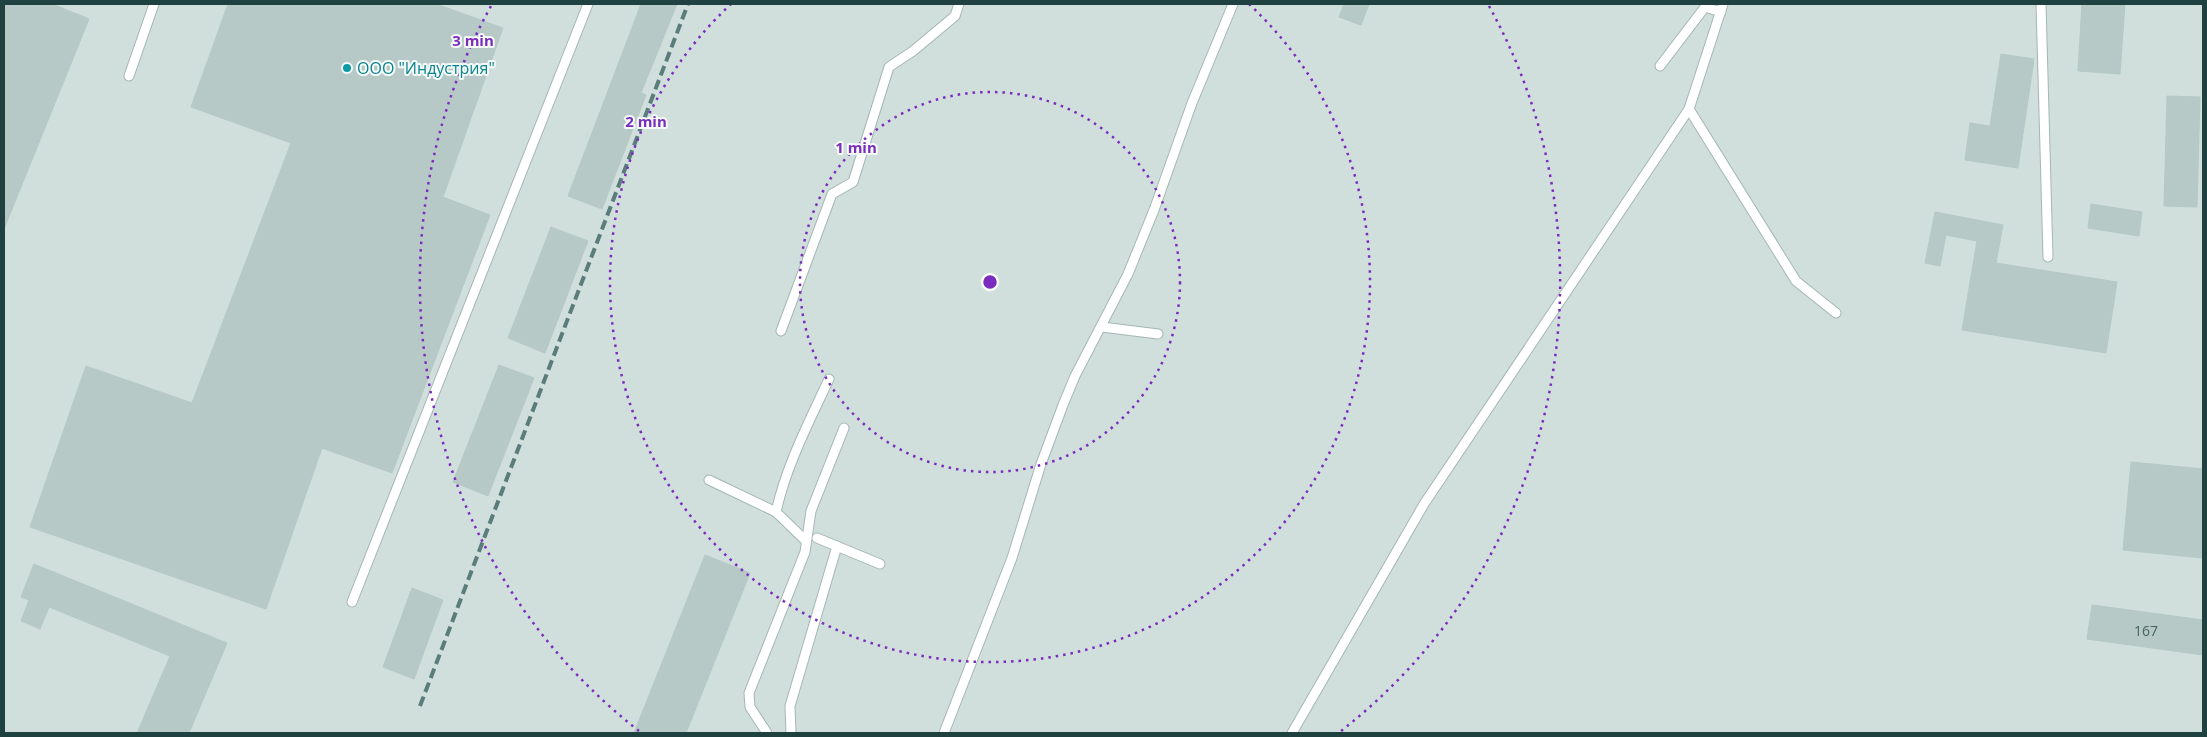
<svg xmlns="http://www.w3.org/2000/svg" width="2207" height="737" font-family="'Open Sans',sans-serif">
  <rect width="100%" height="100%" fill="#e2eeec"/>
  <rect fill="#d0dedc" x="4" y="4" width="2199" height="729"/>
  <g fill="#b7c9c6" stroke="#b4c9c5">
    <polygon points="4,4 52,4 89,19 4,229"/>
    <polygon points="228,4 436,4 503,28 443,197 490,215 392,473 322,448 266,609 30,527 86,366 192,403 291,143 191,107"/>
    <polygon points="641,4 677,4 641,93 646,95 602,209 568,196"/>
    <polygon points="1344,4 1369,4 1361,25 1339,17"/>
    <polygon points="2082,4 2125,4 2120,74 2078,71"/>
    <polygon points="2001,54 2034,59 2018,168 1965,160 1970,123 1990,126"/>
    <polygon points="2167,96 2200,97 2197,207 2164,206"/>
    <polygon points="2091,204 2142,212 2139,236 2088,228"/>
    <polygon points="1935,212 2003,225 1996,263 2117,282 2106,353 1962,330 1977,241 1946,235 1940,266 1925,263"/>
    <polygon points="551,227 588,241 545,353 508,338"/>
    <polygon points="499,365 534,378 488,496 453,482"/>
    <polygon points="2131,462 2203,469 2203,558 2123,550"/>
    <polygon points="705,555 750,573 686,733 634,733"/>
    <polygon points="34,564 227,643 189,733 137,733 170,656 49,607 40,629 21,621 29,600 21,597"/>
    <polygon points="412,588 443,600 414,679 383,667"/>
    <polygon points="2092,605 2203,620 2203,655 2087,639"/>
  </g>
  <g fill="none" stroke-linecap="round" stroke-linejoin="round">
    <defs>
      <g id="lane">
        <polyline points="2041,4 2048,257"/>
        <polyline points="1660,66 1705,7 1721,12"/>
        <polyline points="129,76 154,4"/>
        <polyline points="1689,109 1796,281 1836,313"/>
        <polyline points="1102,327 1158,334"/>
        <polyline points="781,331 832,194 853,182 889,67 913,51 955,16 959,4"/>
        <polyline points="709,480 776,512"/>
        <polyline points="817,538 880,564"/>
        <path d="M 806,541 L 776,512 C 786,466 809,422 829,379"/>
        <polyline points="352,602 588,4"/>
        <polyline points="767,733 750,707 749,693 805,552 811,511 844,428"/>
        <polyline points="791,733 790,706 837,546"/>
        <polyline points="944,733 1012,558 1041,464 1063,405 1075,376 1128,274 1154,210 1192,103 1233,4"/>
        <polyline points="1292,733 1424,504 1689,109 1723,4"/>
      </g>
    </defs>
    <use href="#lane" stroke="#a4b7b5" stroke-width="11"/>
    <use href="#lane" stroke="#fff" stroke-width="9"/>
    <polyline stroke="#5a7d7c" stroke-width="4" stroke-dasharray="10 5" stroke-linecap="butt" points="420,706 688,4"/>
  </g>
  <g fill="none" stroke="#7b2cbf" stroke-width="2.5" stroke-dasharray="2.5 5">
    <circle cx="990" cy="282" r="190"/>
    <path d="M1249 4A380 380 0 1 1 731 4"/>
    <path d="M639 731A570 570 0 0 1 491 6M1489 6A570 570 0 0 1 1341 731"/>
  </g>
  <circle fill="#0f9aa8" stroke="#f3faf8" stroke-width="2" cx="347" cy="68" r="5"/>
  <g text-anchor="middle" dominant-baseline="central" stroke-width="4" stroke-linejoin="round" paint-order="stroke">
    <g font-size="14" fill="#456462">
      <text x="2146" y="630">167</text>
    </g>
    <g font-size="16" fill="#0d838f" stroke="#f3faf8" text-anchor="start">
      <text x="357" y="68">ООО "Индустрия"</text>
    </g>
  </g>
  <circle cx="990" cy="282" r="8" fill="#7b2cbf" stroke="#f3faf8" stroke-width="2.5"/>
  <g font-size="15" text-anchor="middle" font-weight="bold" fill="#7b2cbf" stroke="#f3faf8" stroke-width="4" stroke-linejoin="round" paint-order="stroke">
    <text x="473" y="46">3 min</text>
    <text x="646" y="127">2 min</text>
    <text x="856" y="153">1 min</text>
  </g>
  <rect width="2207" height="737" fill="none" stroke="#1f4241" stroke-width="10"/>
</svg>
